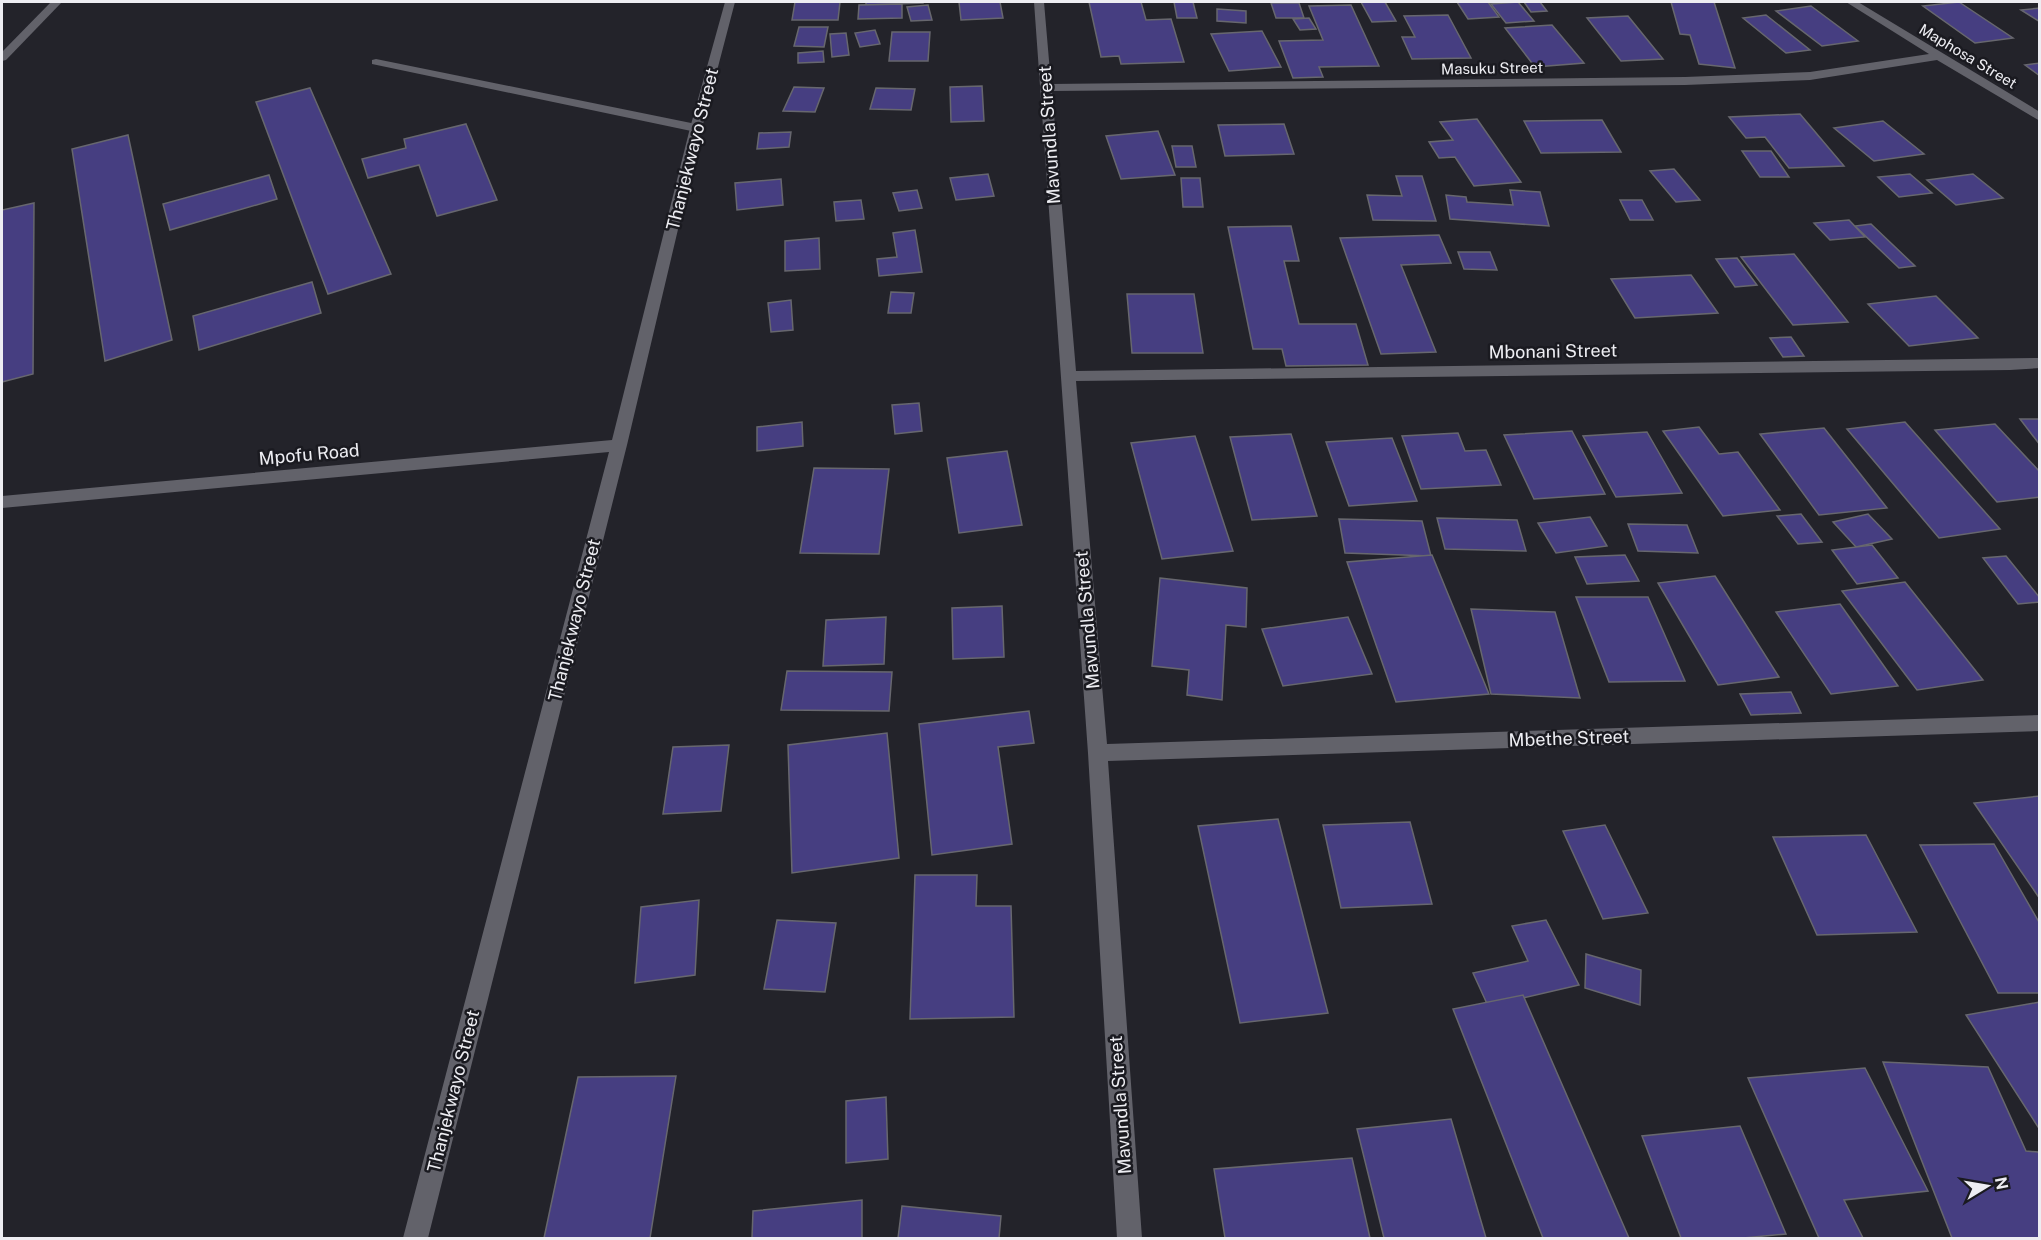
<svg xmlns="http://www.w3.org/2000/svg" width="2041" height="1240" font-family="'Public Sans',sans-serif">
  <rect width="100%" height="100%" fill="#23232a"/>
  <g fill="#463e81" stroke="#67676e" stroke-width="1.5">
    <polygon points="795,2 840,2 838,20 792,20"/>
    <polygon points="866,2 923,2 923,3 866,5"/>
    <polygon points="959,2 1000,2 1003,18 961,20"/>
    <polygon points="1089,2 1141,2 1146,20 1171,19 1184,62 1121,64 1119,56 1101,57"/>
    <polygon points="1174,2 1193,2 1197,18 1177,18"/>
    <polygon points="1361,2 1385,2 1396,21 1372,22"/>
    <polygon points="1457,2 1488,2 1499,17 1468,19"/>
    <polygon points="1518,2 1534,21 1506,23 1491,4"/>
    <polygon points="1524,2 1540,2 1547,11 1531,12"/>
    <polygon points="1671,2 1714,2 1735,68 1699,64 1690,35 1680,34"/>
    <polygon points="1959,2 2013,38 1975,43 1923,6"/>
    <polygon points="1271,3 1299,3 1304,18 1276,18"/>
    <polygon points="902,4 902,18 858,19 859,5"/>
    <polygon points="928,5 932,20 911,21 907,7"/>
    <polygon points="1351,5 1379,66 1319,67 1323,77 1293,78 1279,41 1323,40 1309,6"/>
    <polygon points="1811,6 1858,41 1822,46 1776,11"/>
    <polygon points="2040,8 2040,22 2021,10"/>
    <polygon points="1217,9 1246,11 1246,23 1217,21"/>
    <polygon points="1448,15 1471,58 1412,59 1402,37 1415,37 1404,16"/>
    <polygon points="1766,15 1810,50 1786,53 1743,18"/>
    <polygon points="1628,16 1663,59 1621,61 1587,18"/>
    <polygon points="1309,18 1316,29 1300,30 1293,19"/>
    <polygon points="1552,25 1584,63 1535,67 1505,28"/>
    <polygon points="799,27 828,27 824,47 794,46"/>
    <polygon points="875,30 880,44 860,47 855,33"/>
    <polygon points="1262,31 1281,67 1229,71 1211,34"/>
    <polygon points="892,32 930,32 928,61 889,61"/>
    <polygon points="846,33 849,55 832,57 830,34"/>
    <polygon points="823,51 824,62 798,63 798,53"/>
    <polygon points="2040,63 2040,76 2025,65"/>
    <polygon points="982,86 984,121 951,122 950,87"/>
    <polygon points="794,87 824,88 815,112 783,111"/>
    <polygon points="310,88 391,274 328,294 256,102"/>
    <polygon points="876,88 915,89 911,110 870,109"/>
    <polygon points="1800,114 1844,166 1789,168 1765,137 1746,138 1729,117"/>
    <polygon points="1477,119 1521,182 1474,186 1455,157 1439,158 1429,142 1453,140 1440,122"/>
    <polygon points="1602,120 1621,152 1541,153 1524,121"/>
    <polygon points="1883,121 1924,154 1874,161 1834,128"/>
    <polygon points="466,124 497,200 437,216 419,165 368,178 362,159 406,148 404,139"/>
    <polygon points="1284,124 1294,154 1225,156 1218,125"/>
    <polygon points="1158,131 1175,175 1121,179 1106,136"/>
    <polygon points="791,132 789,147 757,149 759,133"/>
    <polygon points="128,135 172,340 105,361 72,149"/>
    <polygon points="1172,146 1192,146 1196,167 1176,167"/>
    <polygon points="1742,151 1771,151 1789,177 1760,177"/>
    <polygon points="1674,169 1700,200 1676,202 1650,171"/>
    <polygon points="988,174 994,196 956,200 950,178"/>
    <polygon points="1910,174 1932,193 1899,197 1878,177"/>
    <polygon points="1973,174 2003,198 1956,205 1927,180"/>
    <polygon points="269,175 277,199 170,230 163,204"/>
    <polygon points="1396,176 1422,176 1436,221 1373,220 1367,195 1402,196"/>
    <polygon points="1181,178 1200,178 1203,207 1183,207"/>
    <polygon points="781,179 783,205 737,210 735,183"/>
    <polygon points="917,190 922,208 899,211 893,193"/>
    <polygon points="1510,190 1540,192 1549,226 1450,219 1446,195 1466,197 1467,202 1513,205"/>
    <polygon points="861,200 864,219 836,221 834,202"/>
    <polygon points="1620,200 1642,200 1653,220 1630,220"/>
    <polygon points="34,203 33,374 2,382 2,210"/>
    <polygon points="1849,220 1865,237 1830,240 1814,223"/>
    <polygon points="1871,224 1915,266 1899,268 1855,226"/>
    <polygon points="1291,226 1299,261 1284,261 1299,324 1356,324 1368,365 1286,366 1282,349 1253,349 1228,227"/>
    <polygon points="915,230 922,272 879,276 877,259 897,257 893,233"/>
    <polygon points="1439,235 1451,263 1401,265 1436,352 1381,354 1340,238"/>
    <polygon points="819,238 820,269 785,271 785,241"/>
    <polygon points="1458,252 1490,252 1497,270 1464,269"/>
    <polygon points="1794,254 1848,322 1793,325 1741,257"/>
    <polygon points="1737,258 1757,285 1735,287 1716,259"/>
    <polygon points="1691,275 1718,313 1635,318 1611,279"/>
    <polygon points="312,282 321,313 199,350 193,316"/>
    <polygon points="891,292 914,293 911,313 888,313"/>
    <polygon points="1127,294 1194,294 1203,353 1132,353"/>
    <polygon points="1936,296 1978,338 1909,346 1868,304"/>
    <polygon points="791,300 793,330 771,332 768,303"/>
    <polygon points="1791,337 1804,356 1783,357 1770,338"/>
    <polygon points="919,403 922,431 895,434 892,405"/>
    <polygon points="2020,419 2040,419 2040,445"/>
    <polygon points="802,422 803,446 757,451 757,427"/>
    <polygon points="1905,422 2000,529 1939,538 1847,429"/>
    <polygon points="1995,424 2040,472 2040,497 1997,502 1935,430"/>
    <polygon points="1699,427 1719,454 1738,452 1780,510 1723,516 1663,431"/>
    <polygon points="1824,428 1887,508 1819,515 1760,434"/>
    <polygon points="1572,431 1605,494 1534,499 1504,435"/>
    <polygon points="1647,432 1682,493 1616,497 1583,436"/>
    <polygon points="1458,433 1465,451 1486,450 1501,485 1421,489 1402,436"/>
    <polygon points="1291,434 1317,516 1252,520 1230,437"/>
    <polygon points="1195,436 1233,551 1162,559 1131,443"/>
    <polygon points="1392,438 1417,501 1349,506 1326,442"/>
    <polygon points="1007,451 1022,525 959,533 947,458"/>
    <polygon points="814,468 889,469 879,554 800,553"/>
    <polygon points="1801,514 1822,542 1798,544 1777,516"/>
    <polygon points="1868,514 1892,539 1856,547 1833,522"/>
    <polygon points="1590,517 1607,546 1556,553 1538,523"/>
    <polygon points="1437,518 1517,520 1526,551 1445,549"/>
    <polygon points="1339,519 1422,521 1431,556 1345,553"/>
    <polygon points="1628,524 1687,525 1698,553 1638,551"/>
    <polygon points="1872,545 1898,578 1857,584 1832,550"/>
    <polygon points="1432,555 1489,694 1396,702 1347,562"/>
    <polygon points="1625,555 1639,581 1587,584 1575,557"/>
    <polygon points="2006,556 2040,598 2040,602 2018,604 1983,558"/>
    <polygon points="1715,576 1779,677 1718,685 1658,583"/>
    <polygon points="1160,578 1247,588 1246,627 1226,625 1222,700 1187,695 1189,670 1152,666"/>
    <polygon points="1905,582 1983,680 1917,690 1842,591"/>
    <polygon points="1576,597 1648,597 1685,681 1609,682"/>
    <polygon points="1840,604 1898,686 1831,694 1776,612"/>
    <polygon points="1002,606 1004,657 953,659 952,608"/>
    <polygon points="1471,609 1555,612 1580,698 1491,694"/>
    <polygon points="886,617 884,664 823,666 826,620"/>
    <polygon points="1348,617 1372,674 1283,686 1262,629"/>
    <polygon points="787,671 892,672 889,711 781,710"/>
    <polygon points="1791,692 1801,713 1751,715 1740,694"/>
    <polygon points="1029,711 1034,743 998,747 1012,844 932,855 919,724"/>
    <polygon points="887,733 899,858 792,873 788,745"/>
    <polygon points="729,745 721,811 663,814 673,747"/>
    <polygon points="2040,796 2040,899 1974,803"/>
    <polygon points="1278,819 1328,1013 1240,1023 1198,826"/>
    <polygon points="1410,822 1432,904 1341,908 1323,825"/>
    <polygon points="1605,825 1648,913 1603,919 1563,831"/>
    <polygon points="1866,835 1917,932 1817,935 1773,837"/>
    <polygon points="1994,844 2040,924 2040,993 1998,993 1920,845"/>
    <polygon points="915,875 977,875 976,906 1011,906 1014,1017 910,1019"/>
    <polygon points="699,900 695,975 635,983 641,907"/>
    <polygon points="777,920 836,923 825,992 764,989"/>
    <polygon points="1546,920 1579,985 1488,1006 1473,973 1528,961 1512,926"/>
    <polygon points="1586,954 1641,970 1640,1005 1585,988"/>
    <polygon points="1523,995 1629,1238 1543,1238 1453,1009"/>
    <polygon points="2040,1002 2040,1130 1966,1015"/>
    <polygon points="1883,1062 1988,1067 2026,1151 2038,1152 2040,1155 2040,1238 1952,1238"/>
    <polygon points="1865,1068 1928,1191 1844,1200 1863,1238 1819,1238 1748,1078"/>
    <polygon points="676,1076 650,1238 544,1238 578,1077"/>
    <polygon points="886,1097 888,1159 846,1163 846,1101"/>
    <polygon points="1451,1119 1486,1238 1384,1238 1357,1129"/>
    <polygon points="1740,1126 1786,1234 1743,1238 1681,1238 1642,1136"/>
    <polygon points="1352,1158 1370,1238 1225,1238 1214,1169"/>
    <polygon points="862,1200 862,1238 752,1238 753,1211"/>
    <polygon points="902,1206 1001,1216 999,1238 898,1238"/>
  </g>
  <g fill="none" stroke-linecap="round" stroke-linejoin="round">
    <polygon fill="#62626a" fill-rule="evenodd" points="376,59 696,124 702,128 696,132 372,64 372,60"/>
    <g fill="#62626a" fill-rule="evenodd">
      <polygon points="51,2 62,2 6,60 2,61 2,52"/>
      <polygon points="725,2 735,2 702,128 627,445 428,1238 403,1238 609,452 2,508 2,496 612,440 690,128"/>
      <polygon points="1034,2 1044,2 1051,84 1685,77 1810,72 1929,54 1846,2 1858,2 2040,112 2040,121 1937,60 1810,80 1685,85 1052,91 1076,371 2040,358 2040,368 2010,370 1076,381 1107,744 2040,715 2040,731 1108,761 1142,1238 1117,1238 1088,753"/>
    </g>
  </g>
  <g text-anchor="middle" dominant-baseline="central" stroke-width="5" stroke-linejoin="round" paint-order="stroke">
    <g font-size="15" fill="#ededf2" stroke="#1a1a20">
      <text transform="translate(1968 56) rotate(31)">Maphosa Street</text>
      <text transform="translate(1492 68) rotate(-1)">Masuku Street</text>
    </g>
    <g font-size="18" fill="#ededf2" stroke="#1a1a20">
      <text transform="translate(1049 135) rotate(-94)">Mavundla Street</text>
      <text transform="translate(692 149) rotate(-76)">Thanjekwayo Street</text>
      <text transform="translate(1553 351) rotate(-1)">Mbonani Street</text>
      <text transform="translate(309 454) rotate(-5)">Mpofu Road</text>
      <text transform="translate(574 620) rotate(-76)">Thanjekwayo Street</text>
      <text transform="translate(1087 620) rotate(-95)">Mavundla Street</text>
      <text transform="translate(1569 738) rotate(-2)">Mbethe Street</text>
      <text transform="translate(453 1091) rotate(-76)">Thanjekwayo Street</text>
      <text transform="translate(1120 1105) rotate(-94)">Mavundla Street</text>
    </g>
  </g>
  <rect width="2041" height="1240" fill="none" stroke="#ededf2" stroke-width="6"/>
  <g transform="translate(1987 1186) rotate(79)" stroke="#1a1a20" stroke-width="4.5" paint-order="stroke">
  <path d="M0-4.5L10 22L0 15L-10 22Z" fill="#ededf2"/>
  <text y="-9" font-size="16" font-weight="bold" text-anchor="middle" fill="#ededf2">N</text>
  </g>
</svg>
